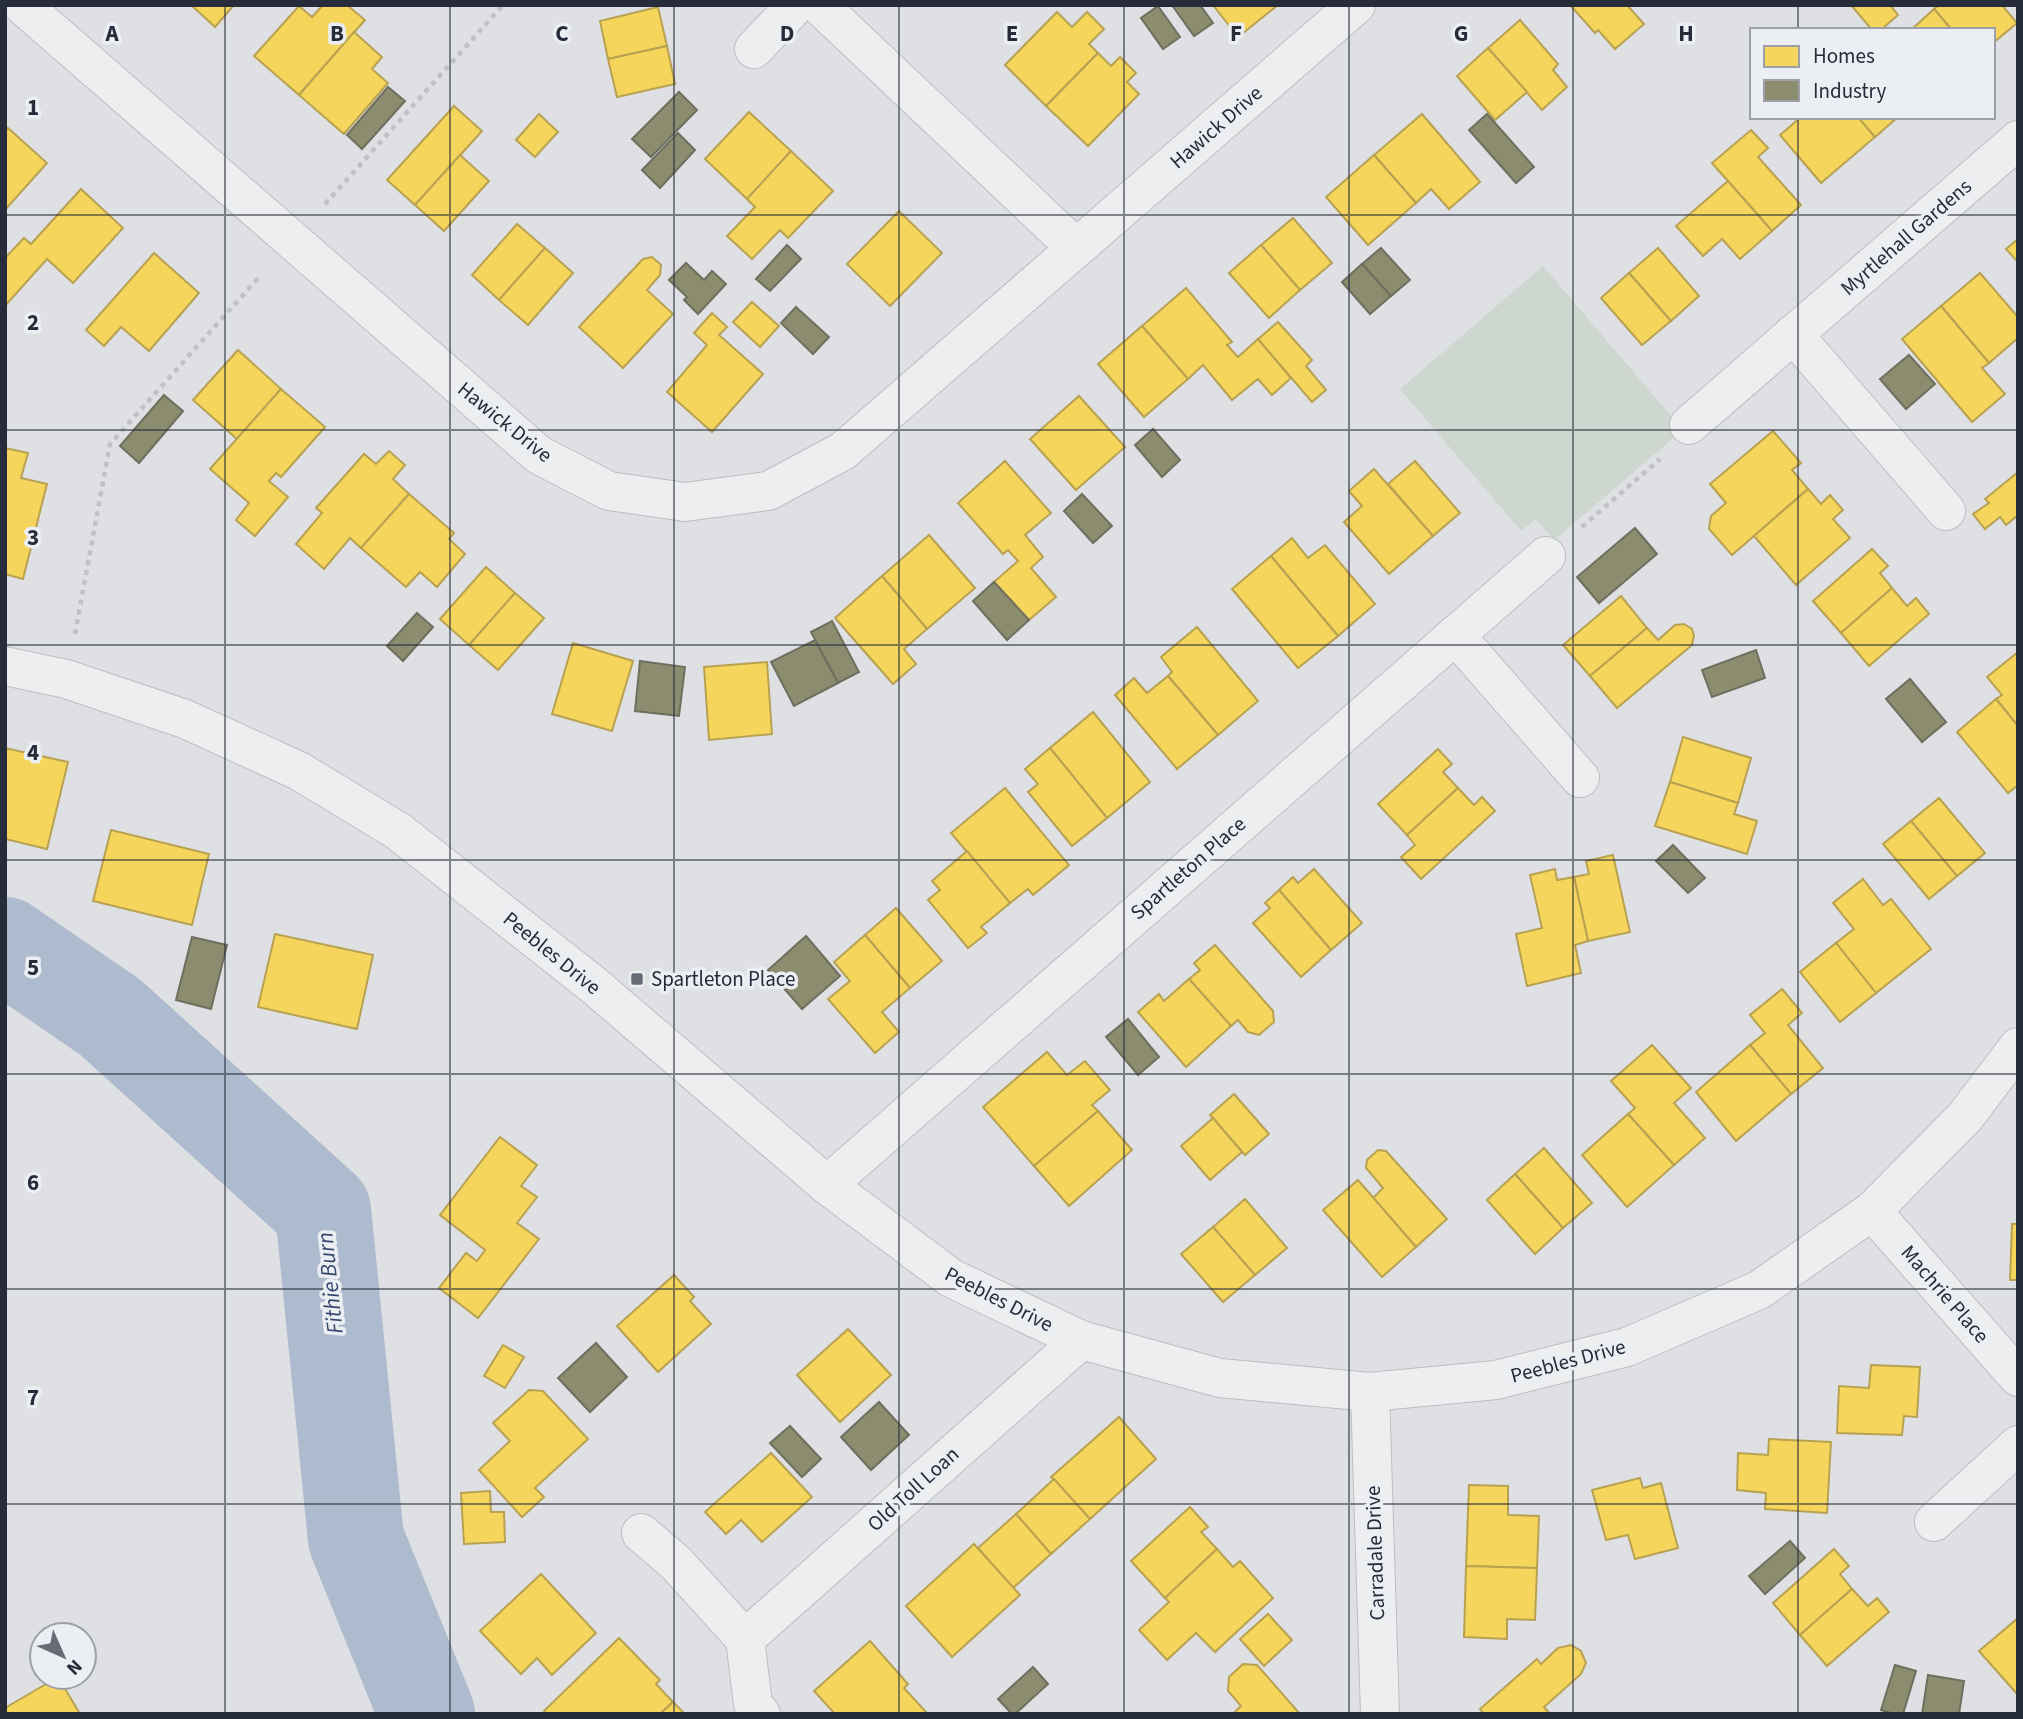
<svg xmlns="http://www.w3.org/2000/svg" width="2023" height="1719" font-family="'Source Sans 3',sans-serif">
  <rect width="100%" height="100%" fill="#dee0e3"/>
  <polygon fill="#ced7cf" points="1543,266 1683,430 1554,540 1536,519 1521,531 1400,389"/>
  <g fill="#f6d55c" stroke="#b8a252" stroke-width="2">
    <polygon points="191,5 234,5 215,27"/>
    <polygon points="323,5 347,5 365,20 299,95 254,56 299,6 312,17"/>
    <polygon points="1213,5 1278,5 1238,37"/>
    <polygon points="1570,5 1627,5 1644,24 1615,49 1598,30 1595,33"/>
    <polygon points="1851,5 1890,5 1898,15 1881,30 1872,30"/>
    <polygon points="1939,5 2002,5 2017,23 1993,43 1993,30 1952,30 1934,9"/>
    <polygon points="658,7 667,46 608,59 600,21"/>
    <polygon points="1934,9 1952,30 1911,30"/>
    <polygon points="1057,12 1072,27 1087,12 1104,29 1089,44 1098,53 1046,106 1005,65"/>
    <polygon points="1520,20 1558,64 1553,70 1567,87 1542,110 1488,48"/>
    <polygon points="354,32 382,57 372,69 388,83 344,134 299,95"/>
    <polygon points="667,46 675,84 617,97 608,59"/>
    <polygon points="1488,48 1527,92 1495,120 1457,76"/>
    <polygon points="1098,53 1111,66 1120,57 1136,73 1127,82 1139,94 1088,146 1046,106"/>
    <polygon points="454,106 482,131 415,205 387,180"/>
    <polygon points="749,112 791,151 747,199 705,159"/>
    <polygon points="539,114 558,132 535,157 516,140"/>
    <polygon points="1422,114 1480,182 1449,209 1431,189 1416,203 1374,155"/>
    <polygon points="1801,117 1858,117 1875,137 1821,183 1780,135"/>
    <polygon points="1858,117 1898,117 1875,137"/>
    <polygon points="8,128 47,163 5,210 5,131"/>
    <polygon points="1751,130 1768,148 1758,157 1801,205 1772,231 1712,163"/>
    <polygon points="791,151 833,191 788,238 780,230 752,259 727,236 755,207 747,199"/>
    <polygon points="460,155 489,181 444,231 415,205"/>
    <polygon points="1374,155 1416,203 1368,245 1326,197"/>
    <polygon points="1728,181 1772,231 1740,259 1722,239 1703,256 1676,226"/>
    <polygon points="81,189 123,228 73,283 47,259 5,306 5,258 24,238 31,244"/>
    <polygon points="899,211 942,253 890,306 847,264"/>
    <polygon points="1293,218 1332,263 1300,290 1261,245"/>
    <polygon points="517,224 545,248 499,300 472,275"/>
    <polygon points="2018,239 2018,262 2006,249"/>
    <polygon points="1261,245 1300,290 1269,318 1229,273"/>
    <polygon points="545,248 573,273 528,325 499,300"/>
    <polygon points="1658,248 1699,296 1671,321 1629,273"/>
    <polygon points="154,253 199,293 149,351 121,327 104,346 86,330"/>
    <polygon points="652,257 661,265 660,275 647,290 673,314 623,368 579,327 643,259"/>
    <polygon points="1629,273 1671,321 1642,345 1601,298"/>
    <polygon points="1980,273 2018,317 2018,338 1989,363 1941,306"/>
    <polygon points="1186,288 1232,342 1227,345 1238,357 1258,339 1291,378 1272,395 1258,379 1232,400 1203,365 1188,379 1142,326"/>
    <polygon points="752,302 779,326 760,347 733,322"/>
    <polygon points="1941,306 1989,363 1982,368 2005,394 1972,422 1902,339"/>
    <polygon points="712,313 727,327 719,335 763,374 712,432 667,392 707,345 694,333"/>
    <polygon points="1278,322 1312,360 1306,366 1326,390 1312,402 1258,339"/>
    <polygon points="1142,326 1188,379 1144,417 1098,364"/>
    <polygon points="238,350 281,389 237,439 193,400"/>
    <polygon points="281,389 325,427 281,477 276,473 269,481 288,497 255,536 236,520 249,503 210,469"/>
    <polygon points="1079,396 1125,447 1076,490 1030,439"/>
    <polygon points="1773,431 1801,463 1792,470 1808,489 1732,555 1709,529 1711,516 1726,503 1710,484"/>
    <polygon points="5,448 28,453 21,478 47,484 23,579 5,574"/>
    <polygon points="389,451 405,465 393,479 409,494 361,548 350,538 324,569 296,544 322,513 316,508 364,454 376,464"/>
    <polygon points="1005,461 1051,513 1025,535 1043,557 1031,568 1056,597 1029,620 994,582 1018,561 1008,550 1003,554 958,503"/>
    <polygon points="1415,461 1460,513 1433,536 1388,484"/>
    <polygon points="1374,469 1433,536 1389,574 1344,522 1362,506 1349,491"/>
    <polygon points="2018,472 2018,515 2006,525 2000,517 1985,529 1973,514 1989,503 1985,499"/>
    <polygon points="1808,489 1821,504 1830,495 1843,510 1833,519 1850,538 1796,585 1754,536"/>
    <polygon points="409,494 454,533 449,539 465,554 437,587 420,572 406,587 361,548"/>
    <polygon points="929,535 975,588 927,629 882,576"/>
    <polygon points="1292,538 1308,558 1325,545 1375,604 1338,636 1271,556"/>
    <polygon points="1872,549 1888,566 1880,573 1892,588 1841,633 1813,601"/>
    <polygon points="1271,556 1338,636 1298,668 1232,589"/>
    <polygon points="486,567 515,593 469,645 440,619"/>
    <polygon points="882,576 927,629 904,649 916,664 893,684 835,618"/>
    <polygon points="1892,588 1907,606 1916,598 1929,614 1869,666 1841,633"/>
    <polygon points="515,593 544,618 498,670 469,645"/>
    <polygon points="1621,596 1647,628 1590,676 1563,645"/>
    <polygon points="1684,624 1692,629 1694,636 1692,645 1617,708 1590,676 1647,628 1658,640 1675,625"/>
    <polygon points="1197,627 1258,701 1218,735 1168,676 1172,672 1161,657"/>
    <polygon points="573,643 633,661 612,731 552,714"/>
    <polygon points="2018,652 2018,726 1996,699 2002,695 1987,677"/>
    <polygon points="767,662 772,734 709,740 704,667"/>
    <polygon points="1168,676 1218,735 1177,769 1115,695 1134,678 1147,693"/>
    <polygon points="1996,699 2018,726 2018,785 2008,793 1957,732"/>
    <polygon points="1093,712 1150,782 1107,818 1050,748"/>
    <polygon points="1683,737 1751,758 1738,803 1670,782"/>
    <polygon points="5,748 68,762 47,849 5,839"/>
    <polygon points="1050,748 1107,818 1072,846 1028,792 1038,784 1025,769"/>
    <polygon points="1438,749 1452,764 1443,772 1458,788 1407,835 1378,804"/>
    <polygon points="1670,782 1738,803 1734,814 1757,821 1747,854 1655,826"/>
    <polygon points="1005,788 1069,865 1033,895 1028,889 1010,903 951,833"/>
    <polygon points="1458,788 1474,805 1482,797 1495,811 1421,879 1401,857 1415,845 1407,835"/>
    <polygon points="1939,798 1985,853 1957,876 1911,821"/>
    <polygon points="1911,821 1957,876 1929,899 1883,844"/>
    <polygon points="111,830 209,854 192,925 93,901"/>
    <polygon points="967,851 1010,903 981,927 987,933 968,948 928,900 940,890 932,881"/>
    <polygon points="1613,855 1630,932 1588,941 1574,877 1589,874 1586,861"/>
    <polygon points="1314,869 1362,923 1331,950 1279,890 1293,877 1298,883"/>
    <polygon points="1555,869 1557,880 1574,877 1588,941 1575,945 1581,973 1527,986 1516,934 1542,928 1530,875"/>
    <polygon points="1863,879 1883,905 1891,899 1931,949 1876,993 1836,943 1854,929 1833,903"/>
    <polygon points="1279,890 1331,950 1301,977 1253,923 1270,908 1265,903"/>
    <polygon points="896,908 942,961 910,988 865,935"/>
    <polygon points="275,934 373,955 357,1029 258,1007"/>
    <polygon points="865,935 910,988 882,1012 899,1032 875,1053 828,999 850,981 834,962"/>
    <polygon points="1836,943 1876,993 1840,1022 1800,972"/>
    <polygon points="1215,945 1273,1011 1274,1022 1259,1035 1248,1032 1238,1020 1231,1026 1189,979 1200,970 1194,963"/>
    <polygon points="1189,979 1231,1026 1186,1067 1138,1012 1159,994 1164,1001"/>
    <polygon points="1782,989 1802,1013 1788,1025 1823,1068 1791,1094 1750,1045 1765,1033 1750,1015"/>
    <polygon points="1652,1045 1691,1088 1674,1103 1705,1138 1674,1165 1628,1114 1635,1108 1611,1081"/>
    <polygon points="1750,1045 1791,1094 1736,1141 1696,1092"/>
    <polygon points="1047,1052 1067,1075 1085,1061 1110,1090 1092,1105 1098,1111 1034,1166 983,1107"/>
    <polygon points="1234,1094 1269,1134 1245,1155 1210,1115"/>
    <polygon points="1098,1111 1132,1150 1069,1206 1034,1166"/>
    <polygon points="1628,1114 1674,1165 1627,1207 1582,1155"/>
    <polygon points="1213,1118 1242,1152 1210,1180 1181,1146"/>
    <polygon points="500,1137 537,1165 521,1186 537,1197 517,1223 539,1239 478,1318 439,1288 466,1253 477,1261 485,1250 440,1215"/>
    <polygon points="1544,1148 1592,1203 1563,1228 1515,1174"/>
    <polygon points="1378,1150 1386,1151 1447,1219 1416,1247 1373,1198 1383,1188 1366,1168 1367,1160"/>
    <polygon points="1515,1174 1563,1228 1535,1254 1487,1200"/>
    <polygon points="1358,1180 1416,1247 1382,1277 1323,1210"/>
    <polygon points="1245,1199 1287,1248 1255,1275 1213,1227"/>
    <polygon points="2012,1224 2018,1224 2018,1280 2010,1280"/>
    <polygon points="1213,1227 1255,1275 1223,1302 1181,1254"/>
    <polygon points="674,1275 694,1297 690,1301 711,1324 658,1372 617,1326"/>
    <polygon points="848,1329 891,1375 840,1422 797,1375"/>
    <polygon points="503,1345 524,1357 505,1388 484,1376"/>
    <polygon points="1871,1365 1920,1367 1917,1417 1904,1416 1902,1435 1837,1433 1839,1386 1869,1388"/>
    <polygon points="529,1390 543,1391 588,1439 535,1488 544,1497 522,1517 479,1470 510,1441 493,1423"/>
    <polygon points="1119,1417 1156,1459 1090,1519 1051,1477"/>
    <polygon points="1769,1439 1831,1442 1827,1513 1765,1509 1766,1493 1737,1490 1738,1453 1768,1455"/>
    <polygon points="771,1453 812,1497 762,1542 741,1520 726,1534 705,1512"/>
    <polygon points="1640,1478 1643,1488 1661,1483 1678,1548 1635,1559 1628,1535 1606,1540 1592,1490"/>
    <polygon points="1054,1479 1090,1519 1051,1554 1016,1514"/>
    <polygon points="1469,1485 1508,1486 1508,1515 1539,1516 1537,1568 1466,1566"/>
    <polygon points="490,1491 491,1512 504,1512 505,1542 464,1544 461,1493"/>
    <polygon points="1190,1507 1208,1527 1201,1532 1217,1549 1165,1598 1131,1561"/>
    <polygon points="1016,1514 1051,1554 1013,1588 978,1548"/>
    <polygon points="974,1544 1020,1595 952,1657 906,1606"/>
    <polygon points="1217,1549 1233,1567 1240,1561 1273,1598 1215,1652 1196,1633 1167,1660 1139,1630 1169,1602 1165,1598"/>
    <polygon points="1834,1549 1849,1566 1840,1574 1852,1589 1800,1635 1773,1603"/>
    <polygon points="1466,1566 1537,1568 1535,1620 1507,1619 1507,1639 1464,1637"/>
    <polygon points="541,1574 596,1633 552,1675 537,1658 521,1674 480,1631"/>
    <polygon points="1852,1589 1868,1606 1877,1598 1889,1612 1827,1666 1800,1635"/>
    <polygon points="1268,1614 1292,1640 1264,1666 1240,1639"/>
    <polygon points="2018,1618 2018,1695 1979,1651"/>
    <polygon points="619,1638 660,1680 656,1684 673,1702 660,1714 547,1714 544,1711"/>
    <polygon points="870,1641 908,1684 904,1688 926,1712 924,1714 835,1714 814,1691"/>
    <polygon points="1571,1645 1581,1651 1586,1663 1581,1674 1544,1707 1550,1714 1484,1714 1480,1709 1537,1659 1541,1664 1558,1648"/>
    <polygon points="1243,1664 1257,1665 1300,1714 1233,1714 1241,1706 1228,1691 1229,1677"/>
    <polygon points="58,1677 80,1714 5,1714 5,1708"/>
    <polygon points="673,1702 685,1714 660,1714"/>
  </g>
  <g fill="#8c8c6e" stroke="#6e6f5f" stroke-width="2">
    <polygon points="1172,5 1200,5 1213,23 1194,36"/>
    <polygon points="1158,6 1180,37 1163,49 1141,18"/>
    <polygon points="388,87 405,101 362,149 347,135"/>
    <polygon points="679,92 697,110 651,157 632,139"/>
    <polygon points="1487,114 1534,167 1516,183 1469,130"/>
    <polygon points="678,133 695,150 660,188 642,170"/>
    <polygon points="787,245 801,259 770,291 756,279"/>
    <polygon points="1381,248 1410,280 1391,296 1362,264"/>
    <polygon points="686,263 704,280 712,271 726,284 698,314 684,300 687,297 669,280"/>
    <polygon points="1362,264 1391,296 1370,314 1342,282"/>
    <polygon points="796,307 829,337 813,354 781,323"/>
    <polygon points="1909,355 1935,384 1906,409 1880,379"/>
    <polygon points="164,395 183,411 139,463 120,446"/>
    <polygon points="1153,429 1180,460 1162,477 1135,445"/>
    <polygon points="1082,494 1112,526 1093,543 1064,511"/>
    <polygon points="1635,528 1657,554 1599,603 1577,577"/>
    <polygon points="994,582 1029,620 1007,640 973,601"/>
    <polygon points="417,613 433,627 403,661 387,646"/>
    <polygon points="832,621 859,672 838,683 811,632"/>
    <polygon points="815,640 838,683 794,706 771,662"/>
    <polygon points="1756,650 1765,678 1712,697 1702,670"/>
    <polygon points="640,661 685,667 679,716 635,711"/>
    <polygon points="1910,679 1946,722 1922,742 1886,699"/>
    <polygon points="1673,845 1705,878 1688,893 1656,861"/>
    <polygon points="806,936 840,976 802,1009 768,970"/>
    <polygon points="192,937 227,945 211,1009 176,1000"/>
    <polygon points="1128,1019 1159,1057 1138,1075 1106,1037"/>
    <polygon points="596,1343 627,1377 590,1412 558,1378"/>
    <polygon points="879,1402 909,1435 871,1470 841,1437"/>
    <polygon points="790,1426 821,1459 802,1477 770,1443"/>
    <polygon points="1790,1541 1805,1558 1765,1594 1749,1576"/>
    <polygon points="1895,1665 1916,1671 1903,1714 1894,1714 1881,1710"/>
    <polygon points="1033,1667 1048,1684 1015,1714 1012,1714 998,1699"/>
    <polygon points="1928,1675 1964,1681 1959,1714 1922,1714"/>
  </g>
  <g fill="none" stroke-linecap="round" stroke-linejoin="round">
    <polyline stroke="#aebacd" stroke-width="96" points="5,945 110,1017 323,1210 356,1539 427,1714"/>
    <defs>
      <g id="minor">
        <polyline points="22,5 539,455 609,491 685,502 768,491 843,451 1356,5"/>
        <polyline points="819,5 1076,248"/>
        <polyline points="754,49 796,5"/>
        <polyline points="1793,334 1946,511"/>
        <polyline points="1689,425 2018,140"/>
        <polyline points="1455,635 1580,778"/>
        <polyline points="5,666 66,679 185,719 299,771 398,831 591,983 827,1185 951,1278 1081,1340 1220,1378 1370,1392 1496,1380 1627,1347 1759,1290 1872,1211 1965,1117 2018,1047"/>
        <polyline points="827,1185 1546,556"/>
        <polyline points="1872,1211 2018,1377"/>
        <polyline points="1370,1392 1380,1714"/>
        <polyline points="1934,1522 2018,1445"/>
        <polyline points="641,1533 676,1563 745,1639 753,1704 761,1714"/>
        <polyline points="745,1639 1081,1340"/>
      </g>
    </defs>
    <use href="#minor" stroke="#bcbec1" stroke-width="40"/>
    <g stroke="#c0c1c6" stroke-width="4.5" stroke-dasharray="5 5" stroke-linecap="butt">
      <polyline points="325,204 503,5"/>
      <polyline points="1582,527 1660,459"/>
      <polyline points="75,634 110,444 260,276"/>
    </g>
    <use href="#minor" stroke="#edeef0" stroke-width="38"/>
  </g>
  <path fill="none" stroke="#272c3b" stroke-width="2" stroke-opacity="0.55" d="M 225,5 L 225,1714M 450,5 L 450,1714M 674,5 L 674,1714M 899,5 L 899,1714M 1124,5 L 1124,1714M 1349,5 L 1349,1714M 1573,5 L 1573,1714M 1798,5 L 1798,30M 1798,117 L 1798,1714M 5,215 L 2018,215M 5,430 L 2018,430M 5,645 L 2018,645M 5,860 L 2018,860M 5,1074 L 2018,1074M 5,1289 L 2018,1289M 5,1504 L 2018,1504"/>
  <rect fill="#676b76" stroke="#ebeef3" stroke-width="2.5" x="630" y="972" width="14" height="14" rx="3.5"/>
  <g text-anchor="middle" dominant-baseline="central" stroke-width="7" stroke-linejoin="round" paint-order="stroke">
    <g font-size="21" fill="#272c3b" stroke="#ebeef3">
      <text transform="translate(1216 127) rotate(-41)">Hawick Drive</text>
      <text transform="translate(1906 237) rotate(-41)">Myrtlehall Gardens</text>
      <text transform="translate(505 422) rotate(39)">Hawick Drive</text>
      <text transform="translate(1188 868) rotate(-41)">Spartleton Place</text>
      <text transform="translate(552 953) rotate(39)">Peebles Drive</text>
      <text transform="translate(1945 1294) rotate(49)">Machrie Place</text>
      <text transform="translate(999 1299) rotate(27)">Peebles Drive</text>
      <text transform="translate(1568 1361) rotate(-15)">Peebles Drive</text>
      <text transform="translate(913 1489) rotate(-42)">Old Toll Loan</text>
      <text transform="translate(1375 1553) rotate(-92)">Carradale Drive</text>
    </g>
    <g font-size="21" fill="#272c3b" stroke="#ebeef3" text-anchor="start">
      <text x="651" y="979">Spartleton Place</text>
    </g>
    <g font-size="23" font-style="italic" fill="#34476c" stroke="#ebeef3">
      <text transform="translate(330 1283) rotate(-96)">Fithie Burn</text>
    </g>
  </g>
  <g font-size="23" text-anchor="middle" font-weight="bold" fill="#272c3b" stroke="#ebeef3" stroke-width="7" stroke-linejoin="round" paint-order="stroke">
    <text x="112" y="41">A</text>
    <text x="337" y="41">B</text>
    <text x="562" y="41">C</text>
    <text x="787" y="41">D</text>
    <text x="1012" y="41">E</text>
    <text x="1236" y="41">F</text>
    <text x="1461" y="41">G</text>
    <text x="1686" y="41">H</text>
    <text x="33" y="115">1</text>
    <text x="33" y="330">2</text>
    <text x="33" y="545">3</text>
    <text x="33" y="760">4</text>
    <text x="33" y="975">5</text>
    <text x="33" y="1190">6</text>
    <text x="33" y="1405">7</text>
  </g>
  <rect width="2023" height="1719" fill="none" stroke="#272c3b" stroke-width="14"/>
  <rect x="1750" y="28" width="245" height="91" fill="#ebeef3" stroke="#9da0a9" stroke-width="2"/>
  <rect x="1764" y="46" width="35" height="21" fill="#f6d55c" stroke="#9da0a9" stroke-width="2"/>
  <text x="1813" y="63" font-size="21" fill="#272c3b">Homes</text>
  <rect x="1764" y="80" width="35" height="21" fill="#8c8c6e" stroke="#9da0a9" stroke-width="2"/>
  <text x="1813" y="98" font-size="21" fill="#272c3b">Industry</text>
  <g transform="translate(63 1656) rotate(135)"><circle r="33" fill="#ebeef3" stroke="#9da0a9" stroke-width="2"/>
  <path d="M0-5L12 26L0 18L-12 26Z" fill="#676b76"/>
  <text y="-10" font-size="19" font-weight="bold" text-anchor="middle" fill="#272c3b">N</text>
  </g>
</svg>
